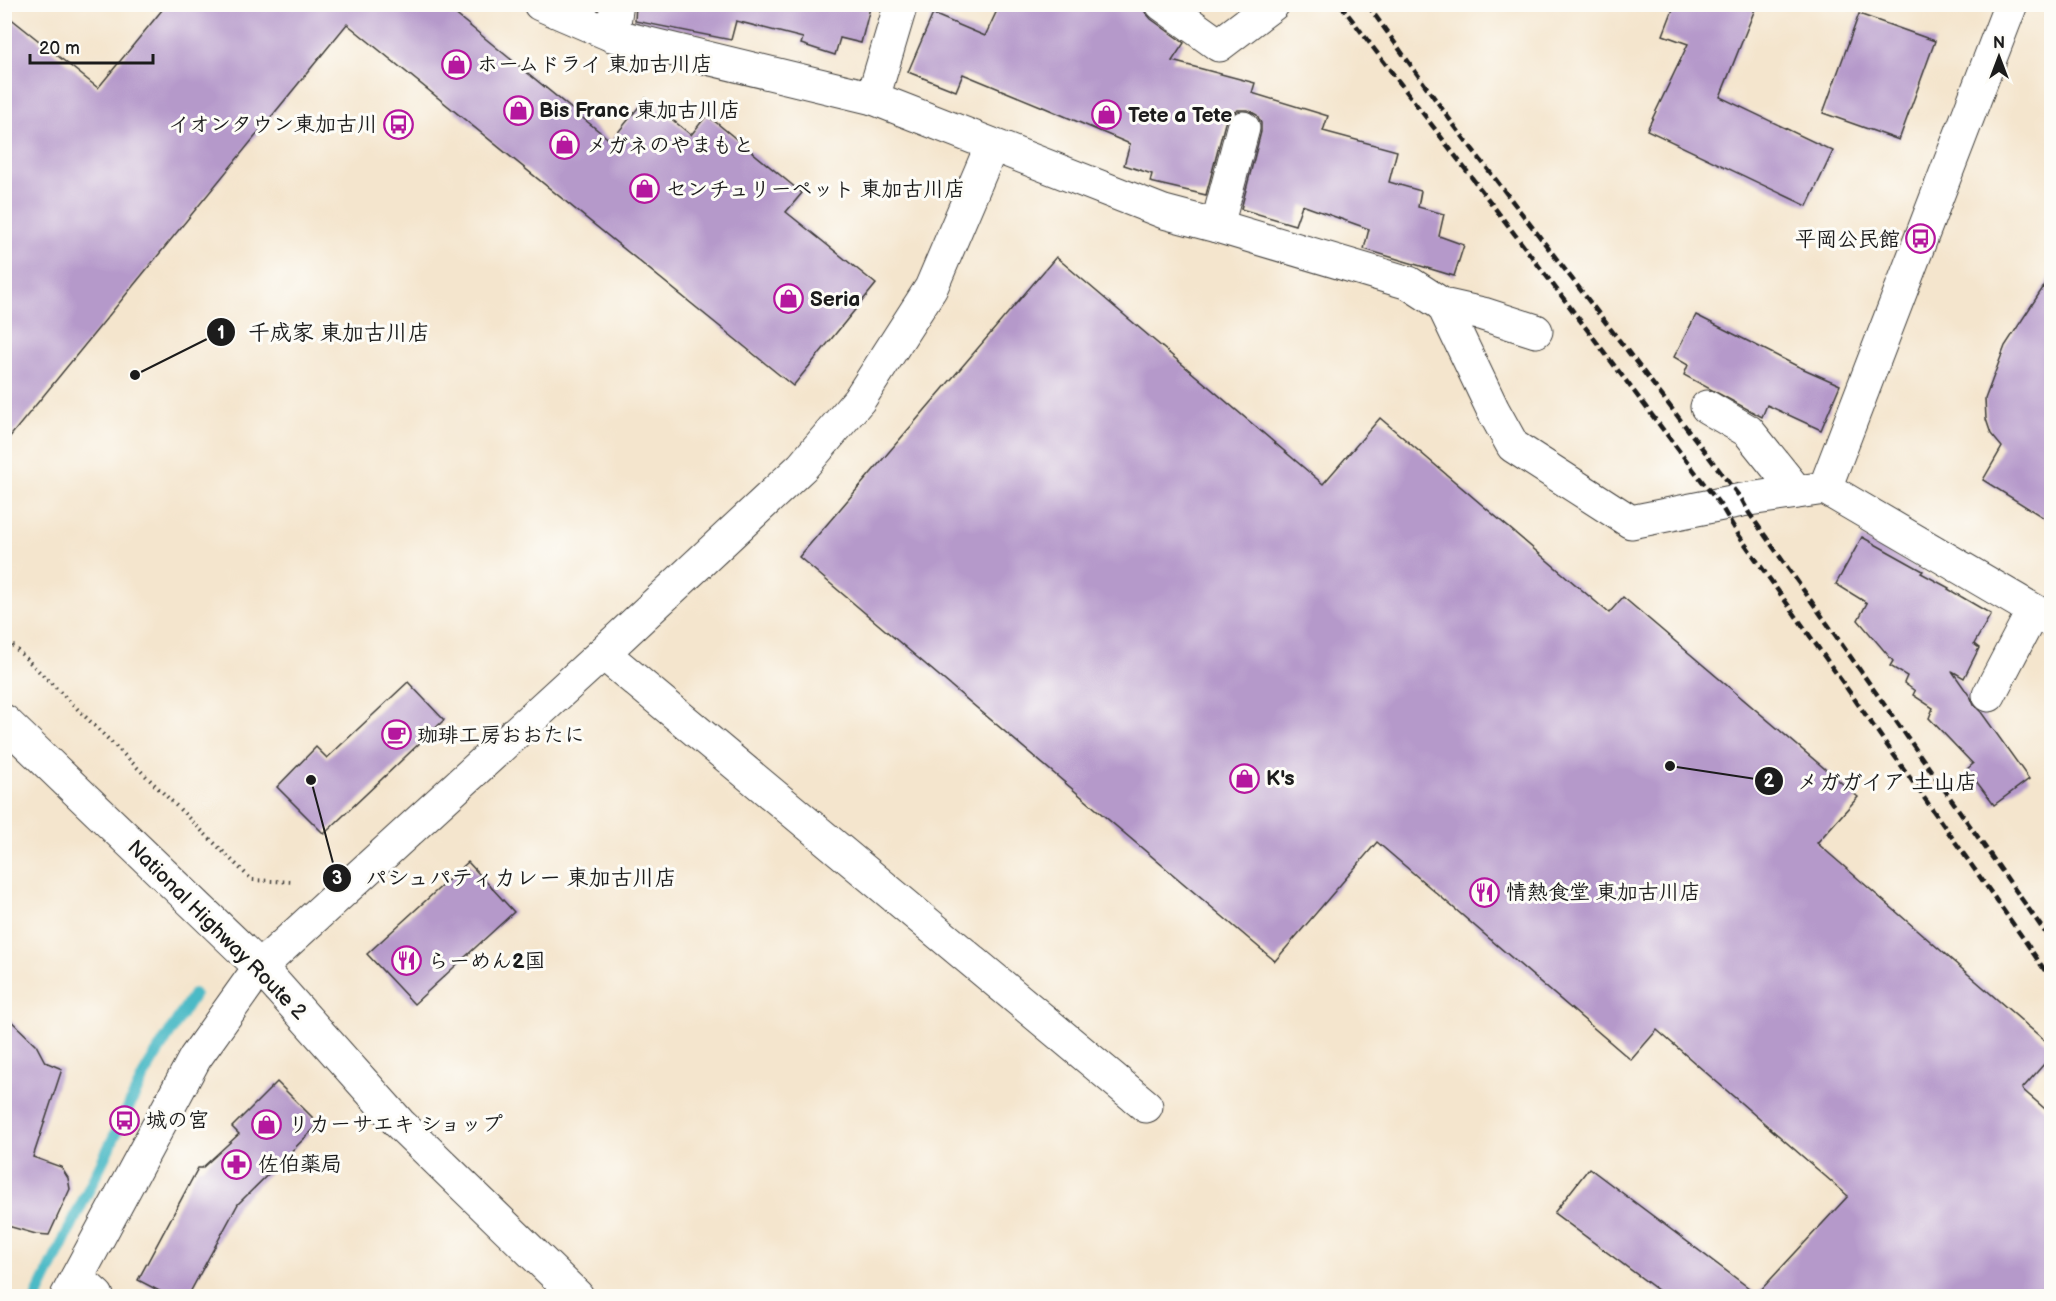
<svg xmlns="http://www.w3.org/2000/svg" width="2056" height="1301" font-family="'Balsamiq Sans','Klee One',sans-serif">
  <rect width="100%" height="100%" fill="#fdfcf7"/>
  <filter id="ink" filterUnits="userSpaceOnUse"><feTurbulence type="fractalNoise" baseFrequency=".0167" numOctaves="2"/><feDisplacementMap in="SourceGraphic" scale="12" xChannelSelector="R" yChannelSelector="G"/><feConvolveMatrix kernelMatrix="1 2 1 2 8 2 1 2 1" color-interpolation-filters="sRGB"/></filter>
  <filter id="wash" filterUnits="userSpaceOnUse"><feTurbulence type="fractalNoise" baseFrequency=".008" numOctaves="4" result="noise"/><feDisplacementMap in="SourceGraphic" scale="24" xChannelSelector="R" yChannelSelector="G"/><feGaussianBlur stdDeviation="1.35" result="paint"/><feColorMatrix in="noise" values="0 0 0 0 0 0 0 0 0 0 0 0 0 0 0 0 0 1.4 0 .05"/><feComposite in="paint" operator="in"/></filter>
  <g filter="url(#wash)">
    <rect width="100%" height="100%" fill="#f4e5cd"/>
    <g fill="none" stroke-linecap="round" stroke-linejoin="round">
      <g stroke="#4cbac6" stroke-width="12">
        <polyline points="585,4 585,5"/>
        <polyline points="37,1296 147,1069 194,994"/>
      </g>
    </g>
    <g id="blocks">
      <g fill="#b599ca">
        <polygon points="167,4 443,4 611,141 646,98 691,135 707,115 802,193 786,212 876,284 793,386 347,24 4,444 4,13 98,88"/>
        <polygon points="636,4 871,4 861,43 840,38 835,55 801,44 803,38 736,21 731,40 635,21"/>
        <polygon points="1000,4 1144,4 1145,12 1151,19 1184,43 1172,61 1255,83 1252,93 1328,116 1323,131 1397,151 1389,182 1421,191 1418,207 1444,214 1439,236 1464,245 1454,276 1364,249 1369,229 1302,205 1295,225 1241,209 1261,132 1261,123 1257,115 1248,110 1238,110 1229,115 1225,123 1206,195 1150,182 1152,174 1124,165 1130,144 1043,107 963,74 956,91 908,72 933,14 985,36"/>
        <polygon points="1675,4 1757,4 1720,97 1833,151 1807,206 1647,130 1688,44 1663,35"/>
        <polygon points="1859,14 1935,41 1899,140 1823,113"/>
        <polygon points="1056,257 1323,484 1380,418 1609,613 1623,597 1858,797 1817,843 2052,1047 2052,1055 2022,1089 2052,1115 2052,1296 1666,1296 1554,1213 1589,1168 1757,1294 1848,1196 1657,1030 1631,1060 1377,842 1275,961 799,557"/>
        <polygon points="2052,274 2052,523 1983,480 2002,447 1991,434 1986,419 1985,399 2005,346"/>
        <polygon points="1696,315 1797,366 1840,385 1821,430 1767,405 1762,417 1684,375 1688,365 1674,357"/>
        <polygon points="1862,537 1923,571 1921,573 1949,588 1948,589 1991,614 1974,644 1979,648 1964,678 1952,671 1971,698 1974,705 1981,712 2029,779 1994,805 1967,769 1973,764 1929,718 1933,708 1913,695 1915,691 1904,683 1907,676 1890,666 1893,661 1858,620 1867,603 1836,584"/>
        <polygon points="408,682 444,720 324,834 277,787 316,747 327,758"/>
        <polygon points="468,862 514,912 414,1004 367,954"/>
        <polygon points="4,1014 36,1045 45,1062 62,1069 33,1157 61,1167 68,1178 70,1189 49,1235 36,1234 4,1225"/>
        <polygon points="277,1082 319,1124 238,1204 188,1296 169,1296 138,1280 198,1168 202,1168 239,1134 232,1127"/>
      </g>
    </g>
  </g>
  <g filter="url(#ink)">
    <use href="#blocks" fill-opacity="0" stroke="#3c3a37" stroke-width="1.5"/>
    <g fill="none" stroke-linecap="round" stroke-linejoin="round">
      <defs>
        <g id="minor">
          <polyline points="540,4 612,35 873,98 1164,212 1217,226 1409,283 1443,305 1493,410 1513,446 1631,522 1742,500 1825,488 2052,621"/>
          <polyline points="1162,4 1219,45 1273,4"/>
          <polyline points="612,35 617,4"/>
          <polyline points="873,98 901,4"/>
          <polyline points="1217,226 1243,128"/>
          <polyline points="1443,305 1483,314 1536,331"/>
          <polyline points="1707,407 1748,431 1797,492"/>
          <polyline points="1825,488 2011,4"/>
          <polyline points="603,653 1146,1106"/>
          <polyline points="1989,695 2033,611"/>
          <polyline points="77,1278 97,1296"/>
          <polyline points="67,1296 195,1058 260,967 603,653 802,467 859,400 931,288 992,145"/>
        </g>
        <polyline id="highway" points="4,721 260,967 399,1123 577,1296"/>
      </defs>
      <use href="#minor" stroke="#3c3a37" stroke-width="35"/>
      <use href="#highway" stroke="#3c3a37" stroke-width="35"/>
      <polyline stroke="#3c3a37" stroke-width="4" stroke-dasharray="1.5 4.5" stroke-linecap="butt" points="4,637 252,880 294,882"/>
      <use href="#minor" stroke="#fff" stroke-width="33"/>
      <use href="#highway" stroke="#fff" stroke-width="33"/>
      <g stroke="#1c1c1c" stroke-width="4.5" stroke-dasharray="9 4.5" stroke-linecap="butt">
        <polyline points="1340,4 1721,506 1738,534 2023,938 2052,981"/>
        <polyline points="1367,4 1453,124 1742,500 1749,513 2052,942"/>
      </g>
    </g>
  </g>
  <defs>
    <symbol id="shop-ring" viewBox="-11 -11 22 22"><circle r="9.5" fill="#fdfcf7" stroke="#b5179e" stroke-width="1.5"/><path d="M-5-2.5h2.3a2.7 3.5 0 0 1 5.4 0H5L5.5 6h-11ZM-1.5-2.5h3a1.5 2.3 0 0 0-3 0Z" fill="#b5179e"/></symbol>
    <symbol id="bus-ring" viewBox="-11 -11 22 22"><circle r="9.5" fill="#fdfcf7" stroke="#b5179e" stroke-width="1.5"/><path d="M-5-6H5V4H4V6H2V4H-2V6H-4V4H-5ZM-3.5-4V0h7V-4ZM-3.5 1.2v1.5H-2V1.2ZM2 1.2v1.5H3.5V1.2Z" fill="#b5179e"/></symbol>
    <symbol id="cafe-ring" viewBox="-11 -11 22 22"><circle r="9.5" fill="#fdfcf7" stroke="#b5179e" stroke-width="1.5"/><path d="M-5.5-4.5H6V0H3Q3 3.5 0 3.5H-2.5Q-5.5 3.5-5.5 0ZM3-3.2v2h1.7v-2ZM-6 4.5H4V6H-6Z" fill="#b5179e"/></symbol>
    <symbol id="restaurant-ring" viewBox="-11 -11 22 22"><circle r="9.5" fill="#fdfcf7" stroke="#b5179e" stroke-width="1.5"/><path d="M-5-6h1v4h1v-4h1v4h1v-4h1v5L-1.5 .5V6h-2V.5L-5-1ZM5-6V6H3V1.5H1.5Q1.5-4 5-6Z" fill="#b5179e"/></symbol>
    <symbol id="pharmacy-ring" viewBox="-11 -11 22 22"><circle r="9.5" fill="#fdfcf7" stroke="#b5179e" stroke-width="1.5"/><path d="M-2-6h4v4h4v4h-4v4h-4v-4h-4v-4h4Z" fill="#b5179e"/></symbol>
  </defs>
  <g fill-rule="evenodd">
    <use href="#shop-ring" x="440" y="48" width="33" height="33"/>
    <use href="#shop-ring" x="502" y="94" width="33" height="33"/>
    <use href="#shop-ring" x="1090" y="98" width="33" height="33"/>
    <use href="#bus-ring" x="382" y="108" width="33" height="33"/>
    <use href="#shop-ring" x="548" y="128" width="33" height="33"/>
    <use href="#shop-ring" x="628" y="172" width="33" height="33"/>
    <use href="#bus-ring" x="1904" y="222" width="33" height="33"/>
    <use href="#shop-ring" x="772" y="282" width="33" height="33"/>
    <use href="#cafe-ring" x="380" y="718" width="33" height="33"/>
    <use href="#shop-ring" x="1228" y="762" width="33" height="33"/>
    <use href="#restaurant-ring" x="1468" y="876" width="33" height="33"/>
    <use href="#restaurant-ring" x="390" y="944" width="33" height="33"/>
    <use href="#bus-ring" x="108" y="1104" width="33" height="33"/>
    <use href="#shop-ring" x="250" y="1108" width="33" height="33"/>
    <use href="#pharmacy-ring" x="220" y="1148" width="33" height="33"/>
  </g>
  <g text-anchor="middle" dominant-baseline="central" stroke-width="6" stroke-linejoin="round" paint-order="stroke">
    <g font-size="21" font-weight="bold" fill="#1c1c1c" stroke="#fdfcf7" text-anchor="start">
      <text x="477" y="64">ホームドライ 東加古川店</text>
      <text x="539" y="110">Bis Franc 東加古川店</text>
      <text x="1128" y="115">Tete a Tete</text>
      <text x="378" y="124" text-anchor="end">イオンタウン東加古川</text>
      <text x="586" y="145">メガネのやまもと</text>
      <text x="666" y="189">センチュリーペット 東加古川店</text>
      <text x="1900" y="239" text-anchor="end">平岡公民館</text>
      <text x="810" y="299">Seria</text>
      <text x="417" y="735">珈琲工房おおたに</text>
      <text x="1266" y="778">K's</text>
      <text x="1506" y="892">情熱食堂 東加古川店</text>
      <text x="428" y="961">らーめん2国</text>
      <text x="146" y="1120">城の宮</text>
      <text x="288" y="1124">リカーサエキ ショップ</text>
      <text x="258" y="1164">佐伯薬局</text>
    </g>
    <g font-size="21" fill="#1c1c1c" stroke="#fdfcf7">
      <text transform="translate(217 930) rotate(45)">National Highway Route 2</text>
    </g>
  </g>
  <path fill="none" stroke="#1c1c1c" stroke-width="2" d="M135 375L221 332M1670 766L1769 781M311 780L337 878"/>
  <g fill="#1c1c1c" stroke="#fdfcf7" stroke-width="2">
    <circle cx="135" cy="375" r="6"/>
    <circle cx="1670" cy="766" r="6"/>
    <circle cx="311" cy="780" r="6"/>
    <circle cx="221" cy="332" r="15"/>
    <circle cx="1769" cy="781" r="15"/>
    <circle cx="337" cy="878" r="15"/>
  </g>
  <g font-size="18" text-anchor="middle" font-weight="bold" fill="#fff">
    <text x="221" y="339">1</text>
    <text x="1769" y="787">2</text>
    <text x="337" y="884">3</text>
  </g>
  <g font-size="22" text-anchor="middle" font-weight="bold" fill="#1c1c1c" stroke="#fdfcf7" stroke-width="6" stroke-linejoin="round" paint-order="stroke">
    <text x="339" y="340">千成家 東加古川店</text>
    <text x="1887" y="789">メガガイア 土山店</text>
    <text x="521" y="885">パシュパティカレー 東加古川店</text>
  </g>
  <rect width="2056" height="1301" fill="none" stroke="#fdfcf7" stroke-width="24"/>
  <g transform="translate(1999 57)" stroke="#fdfcf7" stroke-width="4.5" paint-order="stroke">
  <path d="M0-4.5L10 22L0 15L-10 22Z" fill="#1c1c1c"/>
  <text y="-9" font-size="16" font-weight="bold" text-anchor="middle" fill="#1c1c1c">N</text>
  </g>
  <path d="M30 54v9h123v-9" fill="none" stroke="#1c1c1c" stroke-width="3"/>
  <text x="39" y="54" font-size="18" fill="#1c1c1c" stroke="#fdfcf7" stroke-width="4.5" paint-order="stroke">20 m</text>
</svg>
